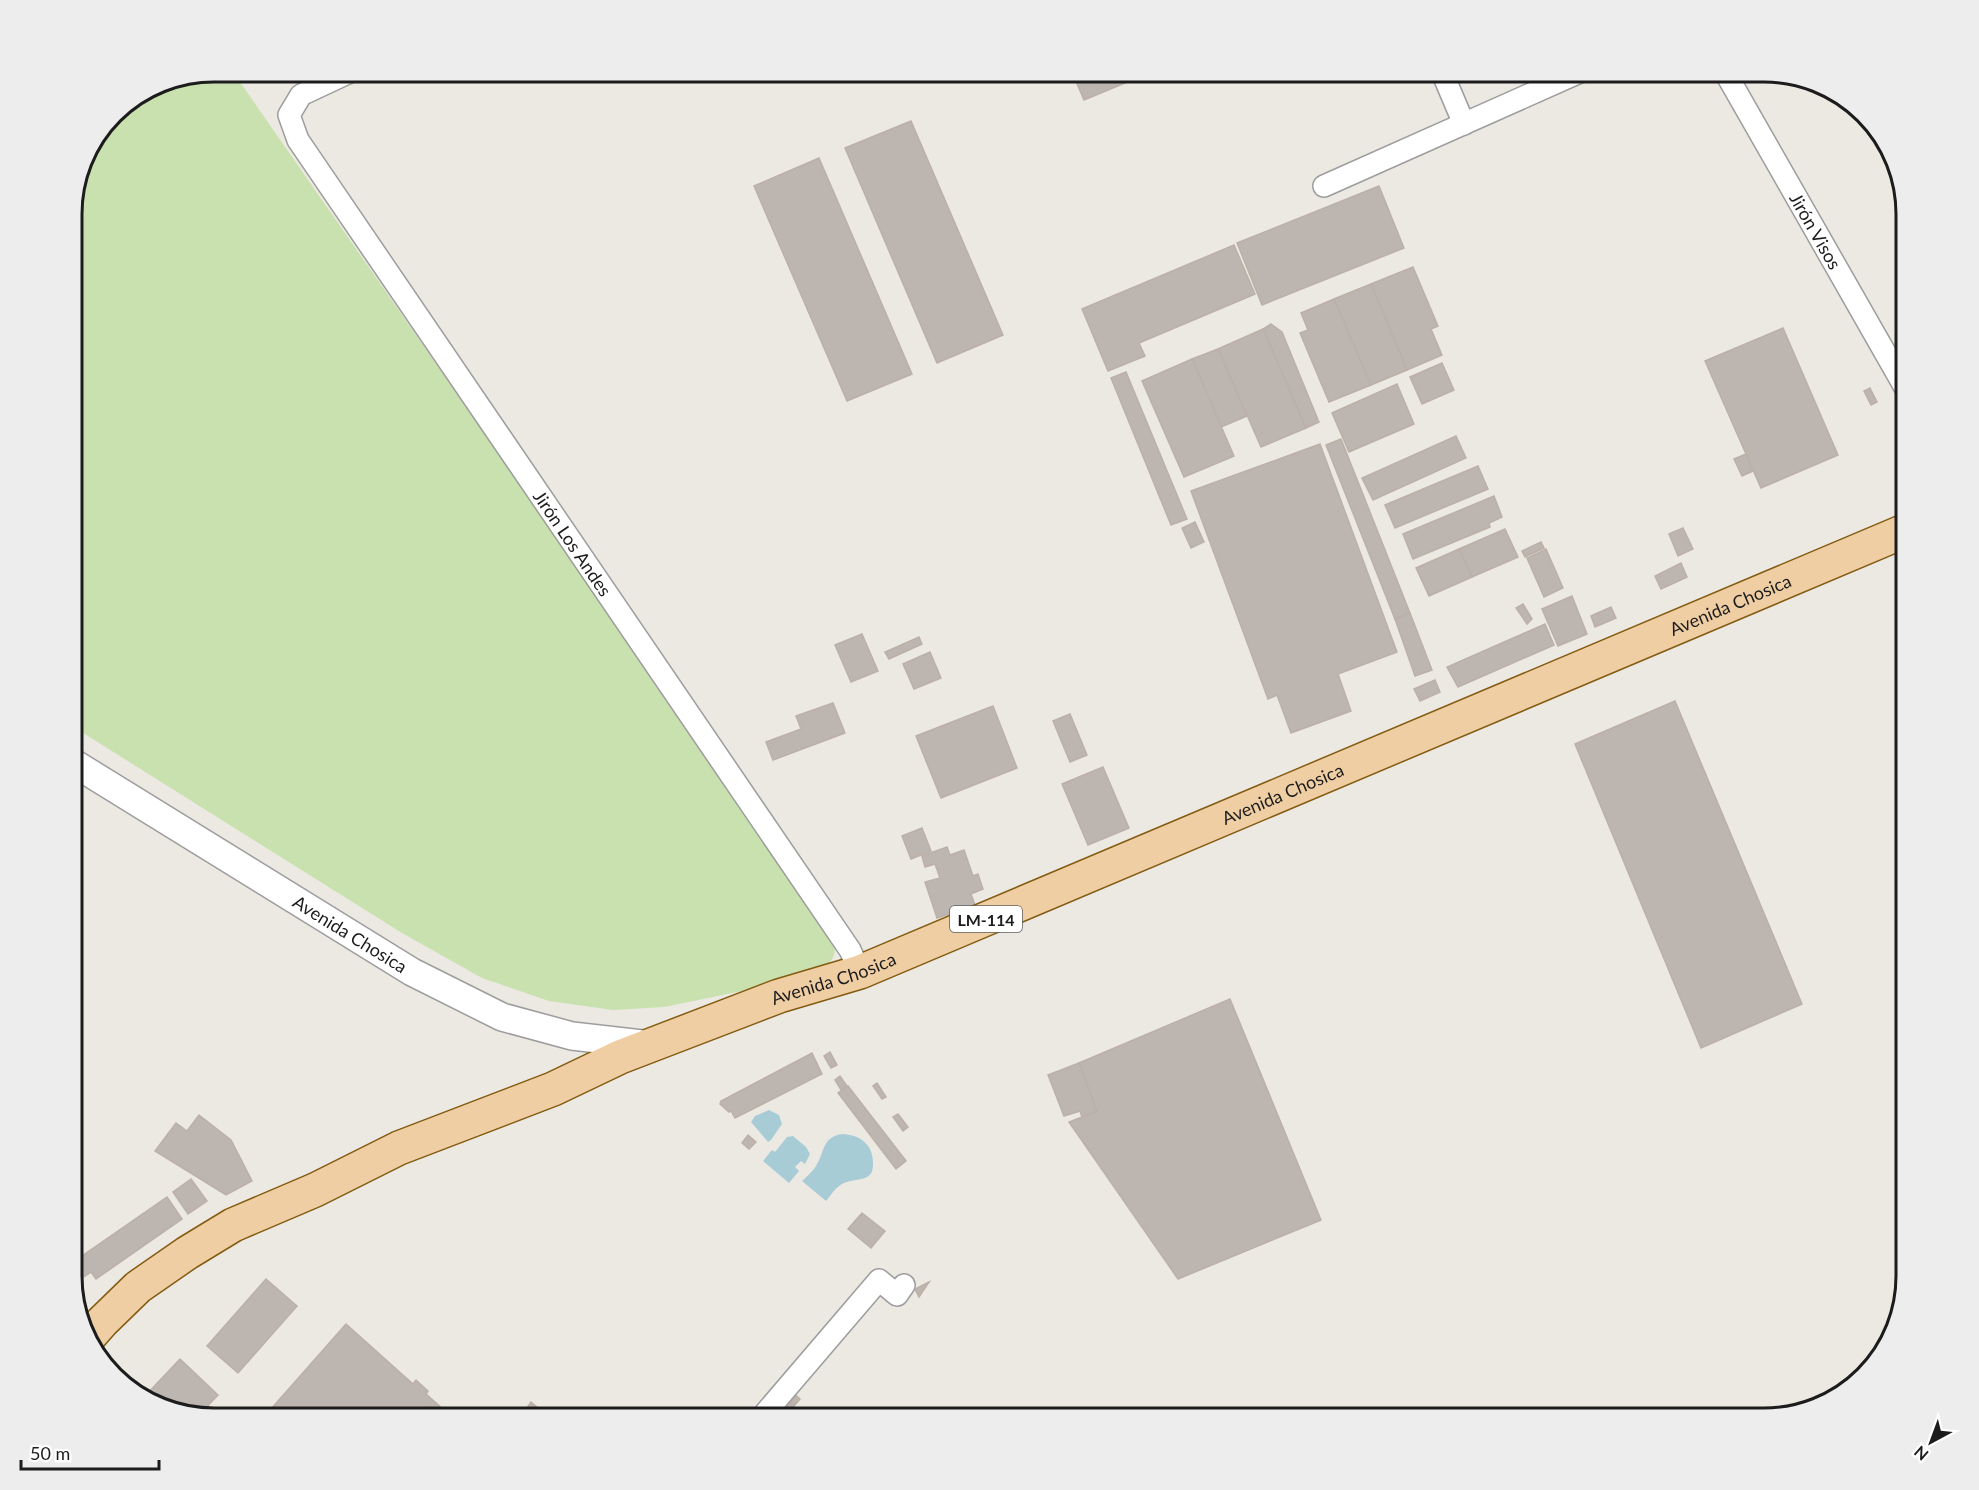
<svg xmlns="http://www.w3.org/2000/svg" width="1979" height="1490" font-family="Lato,sans-serif">
  <rect width="100%" height="100%" fill="#ece9e3"/>
  <path fill="#c8e1ae" d="M 215,72 L 233,72 L 831,932 C 838,954 836,960 817,971 L 747,990 L 664,1007 L 613,1010 L 549,1001 L 482,978 L 402,933 L 72,726 L 72,205 L 87,151 L 102,132 L 181,79 Z"/>
  <g fill="#a8ccd5">
    <polygon points="769,1110 779,1115 782,1124 771,1140 768,1142 751,1122 755,1116"/>
    <path d="M 843,1134 C 854,1135 864,1138 870,1149 C 872,1154 873,1158 873,1163 C 874,1184 855,1177 842,1184 C 835,1188 831,1195 826,1201 L 802,1181 C 807,1176 812,1172 816,1166 C 825,1152 822,1136 843,1134 Z"/>
    <polygon points="793,1136 806,1147 810,1154 805,1164 801,1161 795,1167 799,1171 789,1183 763,1161 772,1150 775,1152 787,1137"/>
  </g>
  <g fill="#bcb5b0" stroke="#bcb0a7" stroke-width="1.5">
    <polygon points="1072,72 1135,72 1137,78 1084,100"/>
    <polygon points="911,121 1003,335 937,363 845,148"/>
    <polygon points="819,158 912,374 847,401 754,186"/>
    <polygon points="1379,186 1404,248 1262,305 1237,243"/>
    <polygon points="1234,245 1255,294 1139,343 1145,356 1108,371 1082,309"/>
    <polygon points="1413,267 1438,326 1431,329 1442,355 1407,370 1371,284"/>
    <polygon points="1371,284 1407,370 1371,385 1334,299"/>
    <polygon points="1334,299 1371,385 1329,402 1300,333 1308,330 1301,313"/>
    <polygon points="1271,324 1282,332 1319,422 1306,428 1263,329"/>
    <polygon points="1783,328 1838,455 1761,488 1705,361"/>
    <polygon points="1263,329 1306,428 1261,447 1218,349"/>
    <polygon points="1218,349 1247,416 1221,427 1192,359"/>
    <polygon points="1192,359 1234,456 1184,477 1142,381"/>
    <polygon points="1442,363 1454,390 1422,404 1410,377"/>
    <polygon points="1126,372 1187,519 1171,525 1111,378"/>
    <polygon points="1397,384 1414,424 1349,452 1332,413"/>
    <polygon points="1870,388 1877,402 1871,405 1864,391"/>
    <polygon points="1456,436 1466,458 1373,500 1362,478"/>
    <polygon points="1341,439 1410,613 1395,619 1326,445"/>
    <polygon points="1320,444 1397,652 1338,674 1351,711 1291,733 1277,695 1268,699 1191,491"/>
    <polygon points="1746,454 1753,471 1742,476 1734,459"/>
    <polygon points="1478,466 1488,489 1395,528 1385,505"/>
    <polygon points="1494,496 1502,517 1489,523 1490,527 1413,559 1403,534"/>
    <polygon points="1195,522 1204,542 1191,548 1182,528"/>
    <polygon points="1683,528 1693,549 1678,556 1669,534"/>
    <polygon points="1505,529 1518,557 1472,577 1459,549"/>
    <polygon points="1541,542 1544,548 1525,557 1522,551"/>
    <polygon points="1459,549 1472,577 1429,596 1416,568"/>
    <polygon points="1546,549 1563,588 1544,597 1527,558"/>
    <polygon points="1681,563 1687,577 1661,589 1655,576"/>
    <polygon points="1572,596 1587,634 1558,646 1542,609"/>
    <polygon points="1523,604 1532,619 1527,624 1516,608"/>
    <polygon points="1611,607 1616,618 1595,627 1591,616"/>
    <polygon points="1410,613 1432,670 1415,676 1395,619"/>
    <polygon points="1545,624 1554,645 1458,687 1447,667"/>
    <polygon points="862,634 878,671 851,682 835,645"/>
    <polygon points="919,637 922,644 889,659 885,652"/>
    <polygon points="930,652 941,678 914,689 903,664"/>
    <polygon points="1435,680 1440,692 1420,701 1414,689"/>
    <polygon points="1675,701 1802,1004 1701,1048 1575,744"/>
    <polygon points="833,703 845,733 773,760 766,742 801,729 796,716"/>
    <polygon points="993,706 1017,768 941,798 916,736"/>
    <polygon points="1070,714 1087,755 1070,762 1053,721"/>
    <polygon points="1103,767 1129,828 1088,845 1062,784"/>
    <polygon points="922,828 931,851 911,859 902,836"/>
    <polygon points="947,847 950,855 964,850 973,876 978,874 983,889 971,894 975,905 937,918 925,882 940,878 935,864 925,867 922,856"/>
    <polygon points="1230,999 1321,1220 1178,1279 1069,1122 1097,1111 1079,1063"/>
    <polygon points="830,1052 837,1065 831,1068 824,1056"/>
    <polygon points="812,1053 822,1074 735,1118 731,1111 729,1112 720,1104 721,1101"/>
    <polygon points="1079,1063 1097,1111 1082,1117 1080,1111 1064,1116 1048,1075"/>
    <polygon points="840,1076 847,1086 841,1090 835,1080"/>
    <polygon points="877,1083 886,1097 882,1099 873,1086"/>
    <polygon points="848,1086 906,1161 896,1169 838,1093"/>
    <polygon points="898,1114 908,1127 903,1131 893,1117"/>
    <polygon points="199,1115 231,1140 252,1181 226,1195 155,1151 176,1123 187,1131"/>
    <polygon points="748,1135 756,1142 749,1149 742,1143"/>
    <polygon points="191,1179 207,1201 188,1214 173,1192"/>
    <polygon points="167,1197 182,1219 96,1279 91,1272 74,1283 72,1280 72,1263"/>
    <polygon points="862,1213 885,1231 871,1248 848,1229"/>
    <polygon points="266,1279 297,1306 238,1373 207,1346"/>
    <polygon points="929,1282 919,1297 915,1289"/>
    <polygon points="346,1324 413,1384 416,1380 428,1391 426,1394 453,1418 263,1418"/>
    <polygon points="180,1359 218,1395 199,1415 169,1410 144,1397"/>
    <polygon points="791,1391 800,1399 794,1406 784,1398"/>
    <polygon points="788,1401 794,1406 784,1418 773,1418"/>
    <polygon points="531,1402 550,1418 531,1418 524,1412"/>
  </g>
  <g fill="none" stroke-linecap="round" stroke-linejoin="round">
    <defs>
      <g id="minor">
        <path id="s1" d="M 350,72 L 301,95 L 289,115 L 298,140 L 850,950 L 860,972"/>
        <polyline points="1442,72 1464,124"/>
        <path id="s2" d="M 1725,72 L 1907,391"/>
        <polyline points="1324,186 1580,72"/>
        <polyline points="761,1418 879,1280 897,1295 904,1285"/>
      </g>
      <g id="tertiary">
        <path id="s3" d="M 72,762 L 412,972 L 502,1017 L 572,1036 L 651,1045"/>
      </g>
      <g id="primary">
        <path id="s4" d="M 87,1339 L 102,1322 L 138,1287 L 187,1253 L 233,1225 L 315,1190 L 399,1148 L 553,1089 L 620,1057 L 779,996 L 860,972 L 1907,530"/>
      </g>
    </defs>
    <use href="#minor" stroke="#9d9d9d" stroke-width="24"/>
    <use href="#tertiary" stroke="#9d9d9d" stroke-width="30"/>
    <use href="#primary" stroke="#835b11" stroke-width="36"/>
    <use href="#minor" stroke="#fff" stroke-width="21"/>
    <use href="#tertiary" stroke="#fff" stroke-width="27"/>
    <use href="#primary" stroke="#f0cea3" stroke-width="33"/>
  </g>
  <g text-anchor="middle" dominant-baseline="central" stroke-width="6" stroke-linejoin="round" paint-order="stroke">
    <rect fill="#fff" stroke="#606060" stroke-width="1.5" x="950" y="906" width="72" height="26" rx="4.5"/>
    <g font-size="16" font-weight="bold" fill="#1c1c1c">
      <text x="986" y="919">LM-114</text>
    </g>
    <g font-size="18" fill="#1c1c1c" stroke="#fff">
      <text stroke="none"><textPath href="#s2" startOffset="183">Jirón Visos</textPath></text>
      <text stroke="none"><textPath href="#s1" startOffset="592">Jirón Los Andes</textPath></text>
      <text stroke="none"><textPath href="#s4" startOffset="1808">Avenida Chosica</textPath></text>
      <text stroke="none"><textPath href="#s4" startOffset="1322">Avenida Chosica</textPath></text>
      <text stroke="none"><textPath href="#s3" startOffset="327">Avenida Chosica</textPath></text>
      <text stroke="none"><textPath href="#s4" startOffset="836">Avenida Chosica</textPath></text>
    </g>
  </g>
  <path d="M0 0H1979V1490H0ZM214 82H1764A132 132 0 0 1 1896 214V1276A132 132 0 0 1 1764 1408H214A132 132 0 0 1 82 1276V214A132 132 0 0 1 214 82Z" fill="#ededed" fill-rule="evenodd"/>
  <path fill="none" stroke="#1c1c1c" stroke-width="3" d="M214 82H1764A132 132 0 0 1 1896 214V1276A132 132 0 0 1 1764 1408H214A132 132 0 0 1 82 1276V214A132 132 0 0 1 214 82Z"/>
  <g transform="translate(1931 1442) rotate(221)" stroke="#ffffff" stroke-width="4.5" paint-order="stroke">
  <path d="M0-4.5L10 22L0 15L-10 22Z" fill="#1c1c1c"/>
  <text y="-9" font-size="16" font-weight="bold" text-anchor="middle" fill="#1c1c1c">N</text>
  </g>
  <path d="M21 1460v9h138v-9" fill="none" stroke="#1c1c1c" stroke-width="3"/>
  <text x="30" y="1460" font-size="18" fill="#1c1c1c" stroke="#ffffff" stroke-width="4.5" paint-order="stroke">50 m</text>
</svg>
